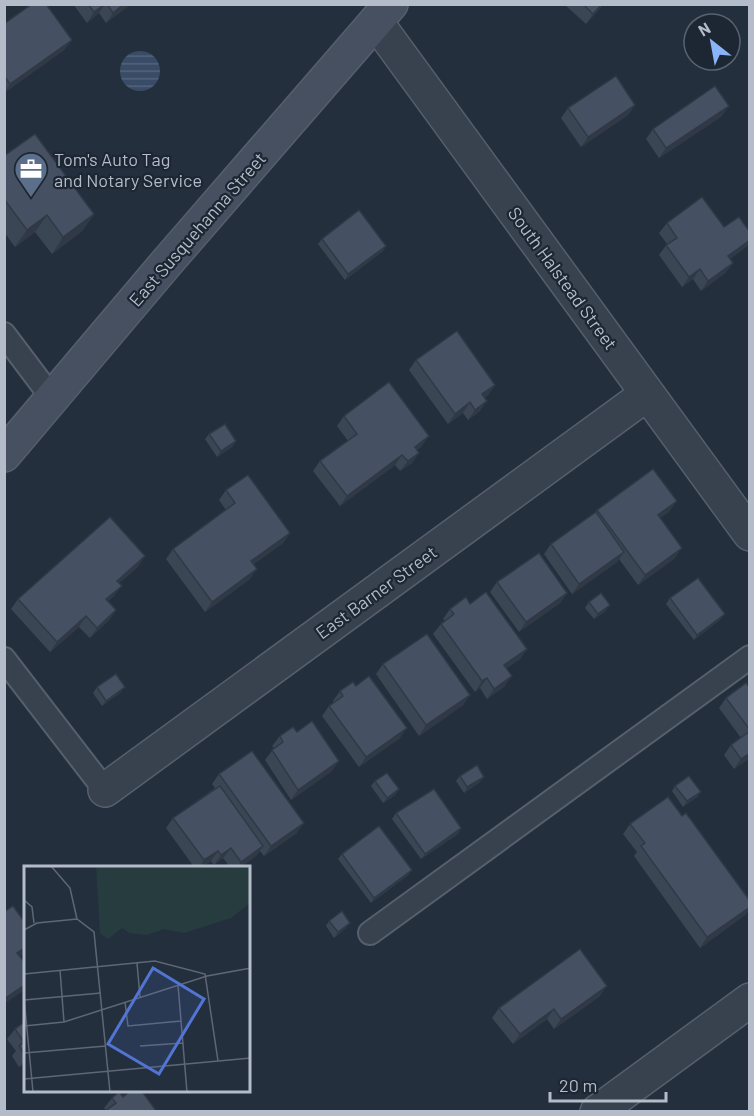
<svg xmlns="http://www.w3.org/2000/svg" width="754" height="1116" font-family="Barlow,sans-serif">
  <defs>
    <pattern id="water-rules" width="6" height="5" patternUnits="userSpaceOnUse" patternTransform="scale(1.5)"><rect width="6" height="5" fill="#394c67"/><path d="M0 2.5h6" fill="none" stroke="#53647b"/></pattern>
  </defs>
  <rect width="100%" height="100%" fill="#242f3e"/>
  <circle fill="url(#water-rules)" cx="140" cy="71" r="20"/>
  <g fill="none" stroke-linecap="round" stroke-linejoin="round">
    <defs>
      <g id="service">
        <polyline points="4,334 53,399"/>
        <polyline points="4,659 105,790"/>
        <polyline points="370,933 750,657"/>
      </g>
      <g id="minor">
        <polyline points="376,22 750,534"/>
        <polyline points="105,790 647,394"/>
        <polyline points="597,1112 750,1000"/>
      </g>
      <polyline id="secondary" points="4,455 168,261 391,4"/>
    </defs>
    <use href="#service" stroke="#565f6c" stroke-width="26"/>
    <use href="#minor" stroke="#565f6c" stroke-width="36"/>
    <use href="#secondary" stroke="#565f6c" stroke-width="36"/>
    <use href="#service" stroke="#38414e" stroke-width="22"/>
    <use href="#minor" stroke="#38414e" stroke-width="33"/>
    <use href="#secondary" stroke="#465061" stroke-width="33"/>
  </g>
  <g fill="#3b4654">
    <polygon points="73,4 131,4 106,23 99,13 87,23"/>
    <polygon points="564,4 604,4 586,24"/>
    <polygon points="4,24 72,40 64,50 4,93"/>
    <polygon points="635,105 628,115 581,147 561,118 568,108"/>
    <polygon points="722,116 659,158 646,139 653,129"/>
    <polygon points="4,156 94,214 82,231 52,254 35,232 15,247 4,232"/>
    <polygon points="667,223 724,227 750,232 750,243 746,247 730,259 733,263 725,273 701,291 693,279 682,287 659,255 667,244 659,233"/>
    <polygon points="322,239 386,246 383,251 345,280 318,244"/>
    <polygon points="416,360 495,385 488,395 484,398 480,411 468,420 463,413 448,424 409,370"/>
    <polygon points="344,416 422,446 417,450 419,453 412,463 400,471 395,465 340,506 313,471 320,461 348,441 337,426"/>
    <polygon points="209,434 236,441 232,447 217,457 205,439"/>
    <polygon points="226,490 290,533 283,543 254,564 250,579 205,612 166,559 173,549 226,510 219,500"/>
    <polygon points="597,510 670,511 660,518 675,558 638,585 619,559 617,562 572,594 544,554 551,544 596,512"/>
    <polygon points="138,567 119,583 114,596 108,601 116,610 109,620 90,638 79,627 50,652 11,609 18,599"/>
    <polygon points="497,582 567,593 560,603 519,632 490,592"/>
    <polygon points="670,598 721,619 694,640 666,604"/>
    <polygon points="589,602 606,611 594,619 585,608"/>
    <polygon points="450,609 527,649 520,659 507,668 505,686 487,699 480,688 475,692 433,634 441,624 445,621 443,619"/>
    <polygon points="383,664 470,695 463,705 419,736 376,674"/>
    <polygon points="356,686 400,738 359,767 322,716 329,706 334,703 333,701 340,691"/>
    <polygon points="97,687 121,692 102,706 93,693"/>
    <polygon points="750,688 750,758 734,769 724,755 731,745 741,738 719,708 726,698"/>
    <polygon points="297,732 332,771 291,800 265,760 274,748 272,746 280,736"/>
    <polygon points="219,774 297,833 264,856 260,851 256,856 241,867 230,867 223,858 214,865 211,861 202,867 194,867 166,828 173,818 215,788 212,784"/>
    <polygon points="460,776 480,782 464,793 456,781"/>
    <polygon points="375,781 399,789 395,795 383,803 371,786"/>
    <polygon points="675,786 701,792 697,797 683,807 672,791"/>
    <polygon points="396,813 461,828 458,834 421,859 392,819"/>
    <polygon points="682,816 750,901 750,909 745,915 700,948 634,856 637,852 623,834 630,824"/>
    <polygon points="342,854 412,870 408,875 371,903 338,859"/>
    <polygon points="329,921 346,928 334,938 326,926"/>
    <polygon points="600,996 554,1029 547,1019 513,1044 492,1018 499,1008"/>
    <polygon points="26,1021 26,1067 24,1065 19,1067 12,1056 16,1051 7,1039 15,1029"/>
    <polygon points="123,1097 106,1110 104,1108 112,1098"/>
  </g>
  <g fill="#303945">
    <polygon points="105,4 99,13 87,23 94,12"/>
    <polygon points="124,4 131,4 106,23 113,13"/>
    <polygon points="602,4 604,4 586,24 593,14"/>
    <polygon points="72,40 64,50 4,93 10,84"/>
    <polygon points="635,105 628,115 581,147 588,137"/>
    <polygon points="729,106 722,116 659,158 666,148"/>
    <polygon points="94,214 82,231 52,254 63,237"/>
    <polygon points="47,215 35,232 15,247 27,230"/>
    <polygon points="750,240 750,243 746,247 720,266 728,256"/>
    <polygon points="386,246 383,251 345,280 348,274"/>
    <polygon points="733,263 725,273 701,291 708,281"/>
    <polygon points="700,269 693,279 682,287 689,277"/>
    <polygon points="495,385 488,395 475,405 482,394"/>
    <polygon points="487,401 480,411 468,420 475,410"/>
    <polygon points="470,402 463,413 448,424 455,414"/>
    <polygon points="429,436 422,446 408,457 415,447"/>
    <polygon points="236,441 232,447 217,457 221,451"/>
    <polygon points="419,453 412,463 400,471 408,461"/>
    <polygon points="402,455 395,465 340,506 347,496"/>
    <polygon points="677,501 670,511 651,525 658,515"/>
    <polygon points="290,533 283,543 244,571 251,561"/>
    <polygon points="682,548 675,558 638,585 645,575"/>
    <polygon points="624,552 617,562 572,594 579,584"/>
    <polygon points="145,556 138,567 110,591 117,581"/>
    <polygon points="257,569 250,579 205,612 212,602"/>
    <polygon points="122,586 114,596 99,609 106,599"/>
    <polygon points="567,593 560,603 519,632 526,622"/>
    <polygon points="610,605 606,611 594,619 598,614"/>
    <polygon points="116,610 109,620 90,638 97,628"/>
    <polygon points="725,614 721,619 694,640 697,635"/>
    <polygon points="86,616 79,627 50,652 57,642"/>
    <polygon points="527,649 520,659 497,675 504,665"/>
    <polygon points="512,676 505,686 487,699 494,689"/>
    <polygon points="487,678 480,688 475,692 482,681"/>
    <polygon points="125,687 121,692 102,706 106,701"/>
    <polygon points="470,695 463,705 419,736 426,725"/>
    <polygon points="407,728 400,738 359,767 366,757"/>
    <polygon points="750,753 750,758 734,769 741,759"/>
    <polygon points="339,761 332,771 291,800 298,790"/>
    <polygon points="484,777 480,782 464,793 467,787"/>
    <polygon points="399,789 395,795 383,803 387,798"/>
    <polygon points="701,792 697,797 683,807 687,801"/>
    <polygon points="304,823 297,833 264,856 271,846"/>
    <polygon points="461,828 458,834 421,859 425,854"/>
    <polygon points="263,846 256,856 241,867 237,867 241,862"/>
    <polygon points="231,848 223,858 214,865 221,855"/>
    <polygon points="218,851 211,861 202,867 199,867 204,860"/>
    <polygon points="412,870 408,875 371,903 374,898"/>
    <polygon points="750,907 750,909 745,915 700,948 707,937"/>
    <polygon points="350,923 346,928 334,938 338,932"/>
    <polygon points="26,947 26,952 10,963 17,953"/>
    <polygon points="26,984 26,989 4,1004 4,999"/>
    <polygon points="607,986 600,996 554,1029 561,1019"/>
    <polygon points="554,1009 547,1019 513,1044 520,1034"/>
    <polygon points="26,1059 26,1062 24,1065 19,1067"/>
  </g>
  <g fill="#455162" stroke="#303945" stroke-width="1.5">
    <polygon points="32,4 46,4 72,40 10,84 4,76 4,24"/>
    <polygon points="88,4 105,4 94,12"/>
    <polygon points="107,4 124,4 113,13"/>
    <polygon points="583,4 602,4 593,14"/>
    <polygon points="616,76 635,105 588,137 568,108"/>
    <polygon points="715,86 729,106 666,148 653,129"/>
    <polygon points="35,134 94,214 63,237 47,215 27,230 4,199 4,156"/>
    <polygon points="702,197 724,227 739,217 750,232 750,240 728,256 733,263 708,281 700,269 689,277 666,245 677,238 667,223"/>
    <polygon points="359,210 386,246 348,274 322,239"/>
    <polygon points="457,331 495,385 482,394 487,401 475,410 470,402 455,414 416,360"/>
    <polygon points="389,382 429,436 415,447 419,453 408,461 402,455 347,496 320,461 357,434 344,416"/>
    <polygon points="225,424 236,441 221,451 209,434"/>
    <polygon points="653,469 677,501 658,515 682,548 645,575 597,510"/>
    <polygon points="248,475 290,533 251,561 257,569 212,602 173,549 235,503 226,490"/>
    <polygon points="596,512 624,552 579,584 551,544"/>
    <polygon points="110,517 145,556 117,581 122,586 106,599 116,610 97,628 86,616 57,642 18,599"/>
    <polygon points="539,553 567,593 526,622 497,582"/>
    <polygon points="698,578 725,614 697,635 670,598"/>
    <polygon points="486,592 527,649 504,665 512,676 494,689 487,678 482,681 441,624 454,614 450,609 466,597 470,604"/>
    <polygon points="601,593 610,605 598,614 589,602"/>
    <polygon points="427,634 470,695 426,725 383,664"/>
    <polygon points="116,674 125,687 106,701 97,687"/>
    <polygon points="369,676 407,728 366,757 329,706 343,696 340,691 353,682 356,686"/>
    <polygon points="746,683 750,688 750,730 726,698"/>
    <polygon points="312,721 339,761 298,790 272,750 283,742 280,736 293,727 297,732"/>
    <polygon points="750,731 750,753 741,759 731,745"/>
    <polygon points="252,751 304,823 271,846 219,774"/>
    <polygon points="477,765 484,777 467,787 460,776"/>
    <polygon points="387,773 399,789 387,798 375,781"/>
    <polygon points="689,776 701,792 687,801 675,786"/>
    <polygon points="220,786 263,846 241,862 231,848 221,855 218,851 204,860 173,818"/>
    <polygon points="434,789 461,828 425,854 396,813"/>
    <polygon points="668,797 682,816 686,813 750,901 750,907 707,937 641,846 645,843 630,824"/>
    <polygon points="379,826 412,870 374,898 342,854"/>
    <polygon points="13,906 26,924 26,947 17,953 26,964 26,984 4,999 4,912"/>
    <polygon points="342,911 350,923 338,932 329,921"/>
    <polygon points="580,949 607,986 561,1019 554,1009 520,1034 499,1008"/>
    <polygon points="26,1021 26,1056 19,1046 24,1042 15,1029"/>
    <polygon points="132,1090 141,1090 157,1112 104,1112 116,1103 112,1098 119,1092 123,1097"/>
  </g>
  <defs>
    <symbol id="office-pin" viewBox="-11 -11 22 30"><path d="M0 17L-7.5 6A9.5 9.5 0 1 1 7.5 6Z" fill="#5c6f8a" stroke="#1d2633"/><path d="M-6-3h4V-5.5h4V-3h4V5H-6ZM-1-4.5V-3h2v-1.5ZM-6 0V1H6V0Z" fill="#fff"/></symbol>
  </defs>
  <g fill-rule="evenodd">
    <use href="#office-pin" x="12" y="150" width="38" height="52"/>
  </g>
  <g text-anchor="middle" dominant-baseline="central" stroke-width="4.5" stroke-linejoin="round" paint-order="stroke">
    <g font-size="18" fill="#b4bcc9" stroke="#1d2633" text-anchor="start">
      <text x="54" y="159">Tom's Auto Tag<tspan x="54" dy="21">and Notary Service</tspan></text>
    </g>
    <g font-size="18" fill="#b4bcc9" stroke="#1d2633">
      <text transform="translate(197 229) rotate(-49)">East Susquehanna Street</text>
      <text transform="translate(563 278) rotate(54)">South Halstead Street</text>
      <text transform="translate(376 592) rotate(-36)">East Barner Street</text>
    </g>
  </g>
  <g transform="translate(24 866)">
    <rect width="226" height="226" fill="#242f3e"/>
    <path d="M 72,0 L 226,0 L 226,37 L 207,52 L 160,67 L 140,63 L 123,69 L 105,67 L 98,62 L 84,73 L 76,68 Z" fill="#263c3f"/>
    <path fill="none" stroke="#5e6776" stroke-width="1.5" d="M 27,0 L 46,22 L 53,53M 0,34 L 8,41 L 10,57M 0,64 L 13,57 L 53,53 L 70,66 L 86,226M 113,97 L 116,131M 36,104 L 40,156M 0,108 L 131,95 L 181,108 L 194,195M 154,119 L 163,226M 0,132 L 9,226M 0,134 L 77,127M 101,136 L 104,160 L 157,155M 0,160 L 40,156 L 183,110 L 227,102M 116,180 L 159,177M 0,187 L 82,180M 0,213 L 227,192"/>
    <path fill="#5274d3" fill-opacity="0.15" stroke="#5274d3" stroke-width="3" d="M 129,102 L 180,133 L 135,208 L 84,178 Z"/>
    <rect width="226" height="226" fill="none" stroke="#b4bcc9" stroke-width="3"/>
  </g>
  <rect width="754" height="1116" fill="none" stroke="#b4bcc9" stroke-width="12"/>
  <g transform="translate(712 42) rotate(329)"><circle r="28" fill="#1d2633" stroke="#59626f" stroke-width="1.5"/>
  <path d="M0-4.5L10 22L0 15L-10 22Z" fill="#8ab4f8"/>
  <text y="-9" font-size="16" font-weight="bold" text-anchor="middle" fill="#b4bcc9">N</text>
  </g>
  <path d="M550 1092v9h116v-9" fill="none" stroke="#b4bcc9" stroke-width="3"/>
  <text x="559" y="1092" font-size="18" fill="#b4bcc9" stroke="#1d2633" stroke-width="4.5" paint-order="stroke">20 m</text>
</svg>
